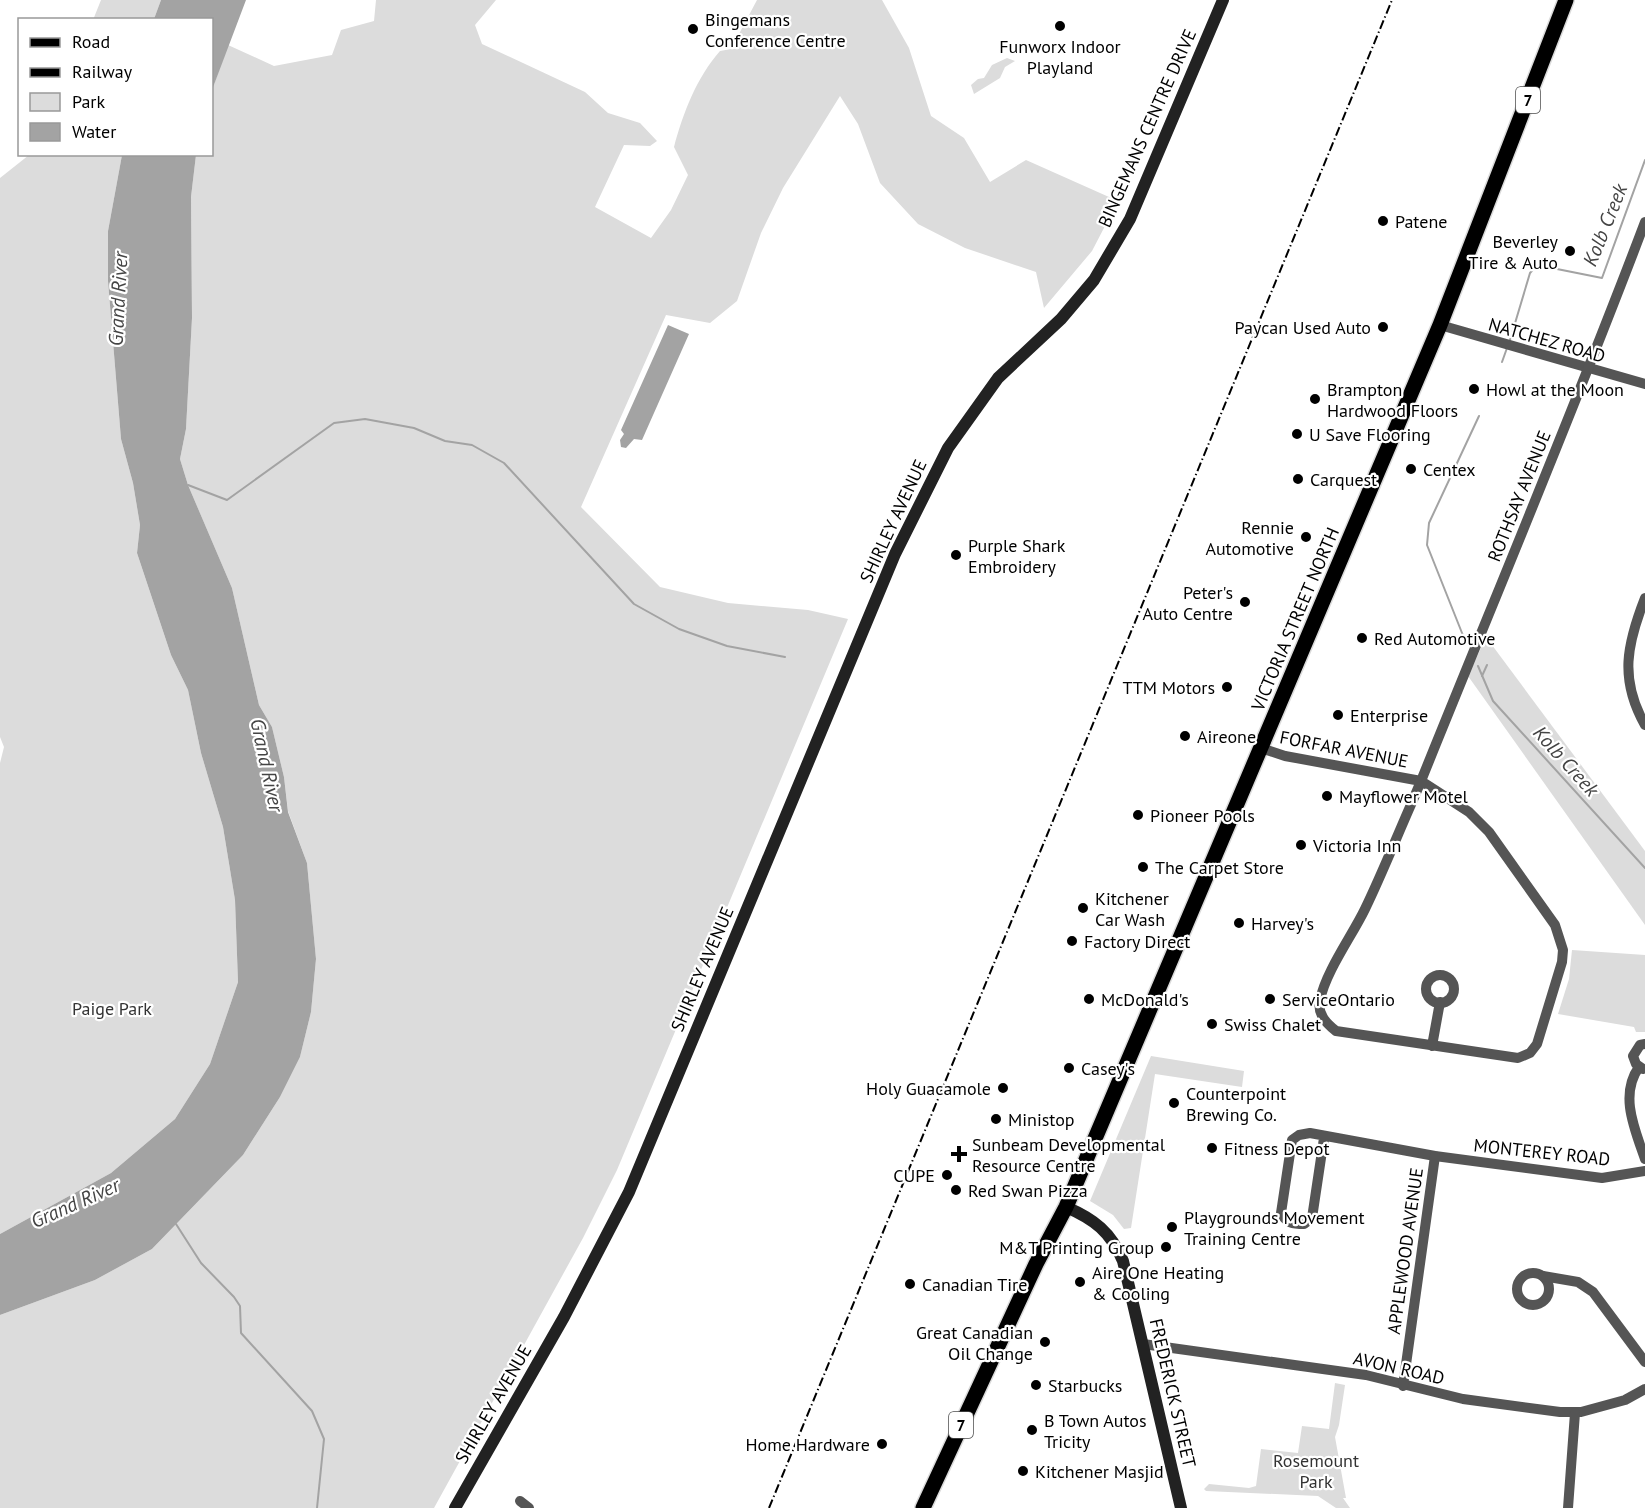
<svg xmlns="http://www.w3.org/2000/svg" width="1645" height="1508" font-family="'PT Sans',sans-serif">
  <rect width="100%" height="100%" fill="#fff"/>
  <g fill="#dcdcdc">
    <polygon points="101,0 161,0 154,19 93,20"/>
    <path d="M 376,0 L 496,0 L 475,25 L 482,44 L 585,92 L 608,113 L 640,123 L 657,141 L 650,146 L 624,145 L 595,207 L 651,238 L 671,210 L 688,175 L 674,147 C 683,113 697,77 720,51 L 731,49 L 757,0 L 882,0 L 909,48 L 931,116 L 964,138 L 990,182 L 1026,160 L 1118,201 L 1092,251 L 1044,308 L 1036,272 L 965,248 L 918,224 L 880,183 L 858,124 L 840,96 L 783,188 L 761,233 L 737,301 L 710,323 L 666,315 L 581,507 L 660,587 L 728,603 L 808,610 L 848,619 L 617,1170 L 583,1238 L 434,1508 L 0,1508 L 0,1315 L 95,1280 L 152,1249 L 243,1155 L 280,1097 L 300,1057 L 311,1012 L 316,959 L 307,863 L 288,811 L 284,777 L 272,727 L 259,705 L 232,588 L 188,485 L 180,459 L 186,429 L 192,318 L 191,197 L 196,155 L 212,154 L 212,90 L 228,45 L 274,66 L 332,55 L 341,30 L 374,21 Z"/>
    <polygon points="1007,58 1015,61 1005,67 1000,78 974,94 971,85 978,79 984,78 992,65"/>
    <polygon points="29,155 122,155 108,231 108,281 121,439 133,483 140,525 137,553 171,655 188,690 201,753 223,827 235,900 238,982 210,1064 175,1119 111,1173 0,1234 0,763 4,747 0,737 0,178"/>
    <polygon points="1486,637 1645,851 1645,925 1468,676"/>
    <polygon points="1572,950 1645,955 1645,1032 1636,1032 1634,1027 1558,1014 1569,979"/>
    <polygon points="1151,1056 1244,1071 1242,1087 1155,1074 1131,1228 1124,1229 1113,1215 1090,1201"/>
    <polygon points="1335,1383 1345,1385 1339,1425 1335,1437 1346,1498 1343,1498 1350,1508 1336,1508 1318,1496 1206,1491 1204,1489 1209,1484 1249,1488 1256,1486 1261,1449 1298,1453 1302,1426 1329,1429"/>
  </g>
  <g fill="#a3a3a3">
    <polygon points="161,0 246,0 212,90 212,20 154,19"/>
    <polygon points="122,155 196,155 191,197 192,318 186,429 180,459 188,485 232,588 259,705 272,727 284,777 288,812 307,863 316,959 311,1012 300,1057 280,1097 243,1155 152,1249 95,1280 0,1315 0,1234 111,1173 175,1119 210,1064 238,982 235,900 223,827 201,753 188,690 171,655 137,553 140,525 133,483 121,439 108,281 108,231"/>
    <polygon points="668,325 689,334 642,440 634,439 626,448 621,447 620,440 624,434 621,430"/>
  </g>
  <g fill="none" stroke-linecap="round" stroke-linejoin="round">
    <g stroke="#a3a3a3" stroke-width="2">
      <polyline points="1510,340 1530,273 1537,265 1602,278 1645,160"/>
      <polyline points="1502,362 1507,348"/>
      <polyline points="188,485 227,500 334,423 365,419 414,428 445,441 472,445 504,463 634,604 679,629 727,646 785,657"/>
      <polyline points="1466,643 1427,545 1429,523 1479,416"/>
      <polyline points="1478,666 1493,701 1645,868"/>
      <polyline points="1482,676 1487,665"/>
      <polyline points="176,1224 201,1263 234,1297 240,1306 241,1333 312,1411 324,1439 317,1508"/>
    </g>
    <defs>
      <polyline id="primary" points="923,1508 1036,1264 1066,1207 1440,325 1566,0"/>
    </defs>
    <use href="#primary" stroke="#dbdbdb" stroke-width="18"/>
    <g stroke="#555" stroke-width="10">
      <polyline points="1440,325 1645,384"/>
      <path d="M 1645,598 C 1627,644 1619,679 1645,725"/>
      <path d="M 1261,748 L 1285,756 L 1421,781 L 1469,812 L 1489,832 L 1555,925 L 1563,950 L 1562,962 L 1537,1044 L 1530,1053 L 1518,1058 L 1336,1031 C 1326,1023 1317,1014 1320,1000 C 1326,971 1352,936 1365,909 C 1382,874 1397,836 1413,800 L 1421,781 C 1496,595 1574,410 1645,222"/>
      <circle cx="1440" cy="989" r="14"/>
      <polyline points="1432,1046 1440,1002"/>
      <path d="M 1639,1067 C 1619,1095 1635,1130 1645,1159"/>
      <polyline points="1643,1069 1636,1064 1633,1056 1640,1045 1645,1044"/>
      <path d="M 1324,1138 L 1312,1218 L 1304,1224 C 1293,1224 1286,1223 1281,1213 L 1292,1140 L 1299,1135 L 1310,1133 L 1435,1156 L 1602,1178 L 1645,1171"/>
      <circle cx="1533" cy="1289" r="16"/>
      <polyline points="1543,1276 1578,1282 1593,1292 1645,1362"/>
      <polyline points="1143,1344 1366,1375 1463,1399 1560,1412 1581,1412 1625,1400 1645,1389"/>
      <polyline points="1403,1386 1435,1156"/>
      <polyline points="520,1501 529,1508"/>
      <polyline points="1568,1508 1575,1413"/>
    </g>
    <g stroke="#222" stroke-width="12">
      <path d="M 1066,1207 C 1094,1219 1111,1232 1123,1261 L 1181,1508"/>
      <polyline points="455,1508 564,1317 629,1192 895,554 948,448 998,378 1061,319 1094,280 1130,219 1223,0"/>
    </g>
    <use href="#primary" stroke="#000" stroke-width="15"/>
    <polyline stroke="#000" stroke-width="2" stroke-dasharray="9 3 1.5 3" stroke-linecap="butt" points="769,1508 1392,0"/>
  </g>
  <g fill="#000" stroke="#fff" stroke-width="2">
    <circle cx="1060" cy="26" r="6"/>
    <circle cx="693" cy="29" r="6"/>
    <circle cx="1383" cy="221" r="6"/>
    <circle cx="1570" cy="251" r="6"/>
    <circle cx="1383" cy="327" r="6"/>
    <circle cx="1474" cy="389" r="6"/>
    <circle cx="1315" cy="399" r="6"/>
    <circle cx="1297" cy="434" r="6"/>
    <circle cx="1411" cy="469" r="6"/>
    <circle cx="1298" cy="479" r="6"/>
    <circle cx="1306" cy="537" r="6"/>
    <circle cx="956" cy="555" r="6"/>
    <circle cx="1245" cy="602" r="6"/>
    <circle cx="1362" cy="638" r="6"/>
    <circle cx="1227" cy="687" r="6"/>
    <circle cx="1338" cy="715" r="6"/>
    <circle cx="1185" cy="736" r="6"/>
    <circle cx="1327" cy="796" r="6"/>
    <circle cx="1138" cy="815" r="6"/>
    <circle cx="1301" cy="845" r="6"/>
    <circle cx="1143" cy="867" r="6"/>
    <circle cx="1083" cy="908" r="6"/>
    <circle cx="1239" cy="923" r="6"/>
    <circle cx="1072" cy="941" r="6"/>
    <circle cx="1089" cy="999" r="6"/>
    <circle cx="1270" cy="999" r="6"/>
    <circle cx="1212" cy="1024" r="6"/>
    <circle cx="1069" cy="1068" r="6"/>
    <circle cx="1003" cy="1088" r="6"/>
    <circle cx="1174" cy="1103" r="6"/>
    <circle cx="996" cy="1119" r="6"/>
    <circle cx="1212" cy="1148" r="6"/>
    <path d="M956 1145h6v6h6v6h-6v6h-6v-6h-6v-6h6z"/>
    <circle cx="947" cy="1175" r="6"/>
    <circle cx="956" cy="1190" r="6"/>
    <circle cx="1172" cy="1227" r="6"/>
    <circle cx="1166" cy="1247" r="6"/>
    <circle cx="1080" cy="1282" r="6"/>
    <circle cx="910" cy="1284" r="6"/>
    <circle cx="1045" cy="1342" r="6"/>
    <circle cx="1036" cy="1385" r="6"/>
    <circle cx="1032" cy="1430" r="6"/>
    <circle cx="882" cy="1444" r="6"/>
    <circle cx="1023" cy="1471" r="6"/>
  </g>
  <g text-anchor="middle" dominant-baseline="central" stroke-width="4.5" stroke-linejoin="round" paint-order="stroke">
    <g fill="#fff" stroke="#4c4c4c" stroke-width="1.5">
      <rect x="1516" y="87" width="24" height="26" rx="4.5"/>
      <rect x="949" y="1412" width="24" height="26" rx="4.5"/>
    </g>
    <g font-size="16" font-weight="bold" fill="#000">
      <text x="1528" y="100">7</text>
      <text x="961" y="1425">7</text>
    </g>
    <g font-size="18" fill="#000" stroke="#fff" text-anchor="start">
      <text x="705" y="19">Bingemans<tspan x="705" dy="21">Conference Centre</tspan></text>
      <text x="1060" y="46" text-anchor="middle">Funworx Indoor<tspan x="1060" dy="21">Playland</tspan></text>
      <text x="1395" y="221">Patene</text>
      <text x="1558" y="241" text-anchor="end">Beverley<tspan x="1558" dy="21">Tire &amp; Auto</tspan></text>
      <text x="1371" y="327" text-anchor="end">Paycan Used Auto</text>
      <text x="1327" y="389">Brampton<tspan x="1327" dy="21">Hardwood Floors</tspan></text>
      <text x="1486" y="389">Howl at the Moon</text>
      <text x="1309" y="434">U Save Flooring</text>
      <text x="1423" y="469">Centex</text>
      <text x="1310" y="479">Carquest</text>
      <text x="1294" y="527" text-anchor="end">Rennie<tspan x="1294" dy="21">Automotive</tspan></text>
      <text x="968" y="545">Purple Shark<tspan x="968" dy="21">Embroidery</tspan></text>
      <text x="1233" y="592" text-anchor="end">Peter's<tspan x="1233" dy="21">Auto Centre</tspan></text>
      <text x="1374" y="638">Red Automotive</text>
      <text x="1215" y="687" text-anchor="end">TTM Motors</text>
      <text x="1350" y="715">Enterprise</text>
      <text x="1197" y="736">Aireone</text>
      <text x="1339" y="796">Mayflower Motel</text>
      <text x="1150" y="815">Pioneer Pools</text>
      <text x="1313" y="845">Victoria Inn</text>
      <text x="1155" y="867">The Carpet Store</text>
      <text x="1095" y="898">Kitchener<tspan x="1095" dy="21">Car Wash</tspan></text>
      <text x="1251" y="923">Harvey's</text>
      <text x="1084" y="941">Factory Direct</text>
      <text x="1101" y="999">McDonald's</text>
      <text x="1282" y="999">ServiceOntario</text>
      <text x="1224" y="1024">Swiss Chalet</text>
      <text x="1081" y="1068">Casey's</text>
      <text x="991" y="1088" text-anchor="end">Holy Guacamole</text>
      <text x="1186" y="1093">Counterpoint<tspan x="1186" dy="21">Brewing Co.</tspan></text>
      <text x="1008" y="1119">Ministop</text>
      <text x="972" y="1144">Sunbeam Developmental<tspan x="972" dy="21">Resource Centre</tspan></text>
      <text x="1224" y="1148">Fitness Depot</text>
      <text x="935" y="1175" text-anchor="end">CUPE</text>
      <text x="968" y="1190">Red Swan Pizza</text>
      <text x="1184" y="1217">Playgrounds Movement<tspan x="1184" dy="21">Training Centre</tspan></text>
      <text x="1154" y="1247" text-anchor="end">M&amp;T Printing Group</text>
      <text x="1092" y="1272">Aire One Heating<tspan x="1092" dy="21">&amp; Cooling</tspan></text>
      <text x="922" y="1284">Canadian Tire</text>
      <text x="1033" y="1332" text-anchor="end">Great Canadian<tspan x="1033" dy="21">Oil Change</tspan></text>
      <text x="1048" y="1385">Starbucks</text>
      <text x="1044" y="1420">B Town Autos<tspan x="1044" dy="21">Tricity</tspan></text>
      <text x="870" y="1444" text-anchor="end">Home Hardware</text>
      <text x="1035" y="1471">Kitchener Masjid</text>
    </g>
    <g font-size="18" fill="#000" stroke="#fff">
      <text transform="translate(1147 128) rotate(-66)">BINGEMANS CENTRE DRIVE</text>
      <text transform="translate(1547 340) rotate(16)">NATCHEZ ROAD</text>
      <text transform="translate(1519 496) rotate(-68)">ROTHSAY AVENUE</text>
      <text transform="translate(893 521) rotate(-65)">SHIRLEY AVENUE</text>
      <text transform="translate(1295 619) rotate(-67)">VICTORIA STREET NORTH</text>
      <text transform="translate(1344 749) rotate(11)">FORFAR AVENUE</text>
      <text transform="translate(702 969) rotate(-67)">SHIRLEY AVENUE</text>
      <text transform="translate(1542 1152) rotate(6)">MONTEREY ROAD</text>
      <text transform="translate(1405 1251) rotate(-82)">APPLEWOOD AVENUE</text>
      <text transform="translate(1399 1368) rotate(13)">AVON ROAD</text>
      <text transform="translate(1173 1393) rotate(77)">FREDERICK STREET</text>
      <text transform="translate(493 1404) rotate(-60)">SHIRLEY AVENUE</text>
    </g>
    <g font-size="18" fill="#333" stroke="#fff">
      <text x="112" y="1008">Paige Park</text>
      <text x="1316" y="1460">Rosemount<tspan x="1316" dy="21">Park</tspan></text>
    </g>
    <g font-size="20" font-style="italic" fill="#444" stroke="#fff">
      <text transform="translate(1605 225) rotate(-68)">Kolb Creek</text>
      <text transform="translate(118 299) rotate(-87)">Grand River</text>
      <text transform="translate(1566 761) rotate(48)">Kolb Creek</text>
      <text transform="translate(267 765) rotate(78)">Grand River</text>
      <text transform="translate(75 1203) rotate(-24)">Grand River</text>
    </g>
  </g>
  <rect x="18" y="18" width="195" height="138" fill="#ffffff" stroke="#999999" stroke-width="1.5"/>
  <rect x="30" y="38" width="30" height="9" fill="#000000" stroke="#999999" stroke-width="1.5"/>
  <text x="72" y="48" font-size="18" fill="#000000">Road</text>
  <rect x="30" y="68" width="30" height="9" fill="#000000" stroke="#999999" stroke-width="1.5"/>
  <text x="72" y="78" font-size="18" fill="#000000">Railway</text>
  <rect x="30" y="93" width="30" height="18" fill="#dcdcdc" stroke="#999999" stroke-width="1.5"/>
  <text x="72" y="108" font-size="18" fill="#000000">Park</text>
  <rect x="30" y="123" width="30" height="18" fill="#a3a3a3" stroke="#999999" stroke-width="1.5"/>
  <text x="72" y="138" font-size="18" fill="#000000">Water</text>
</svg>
